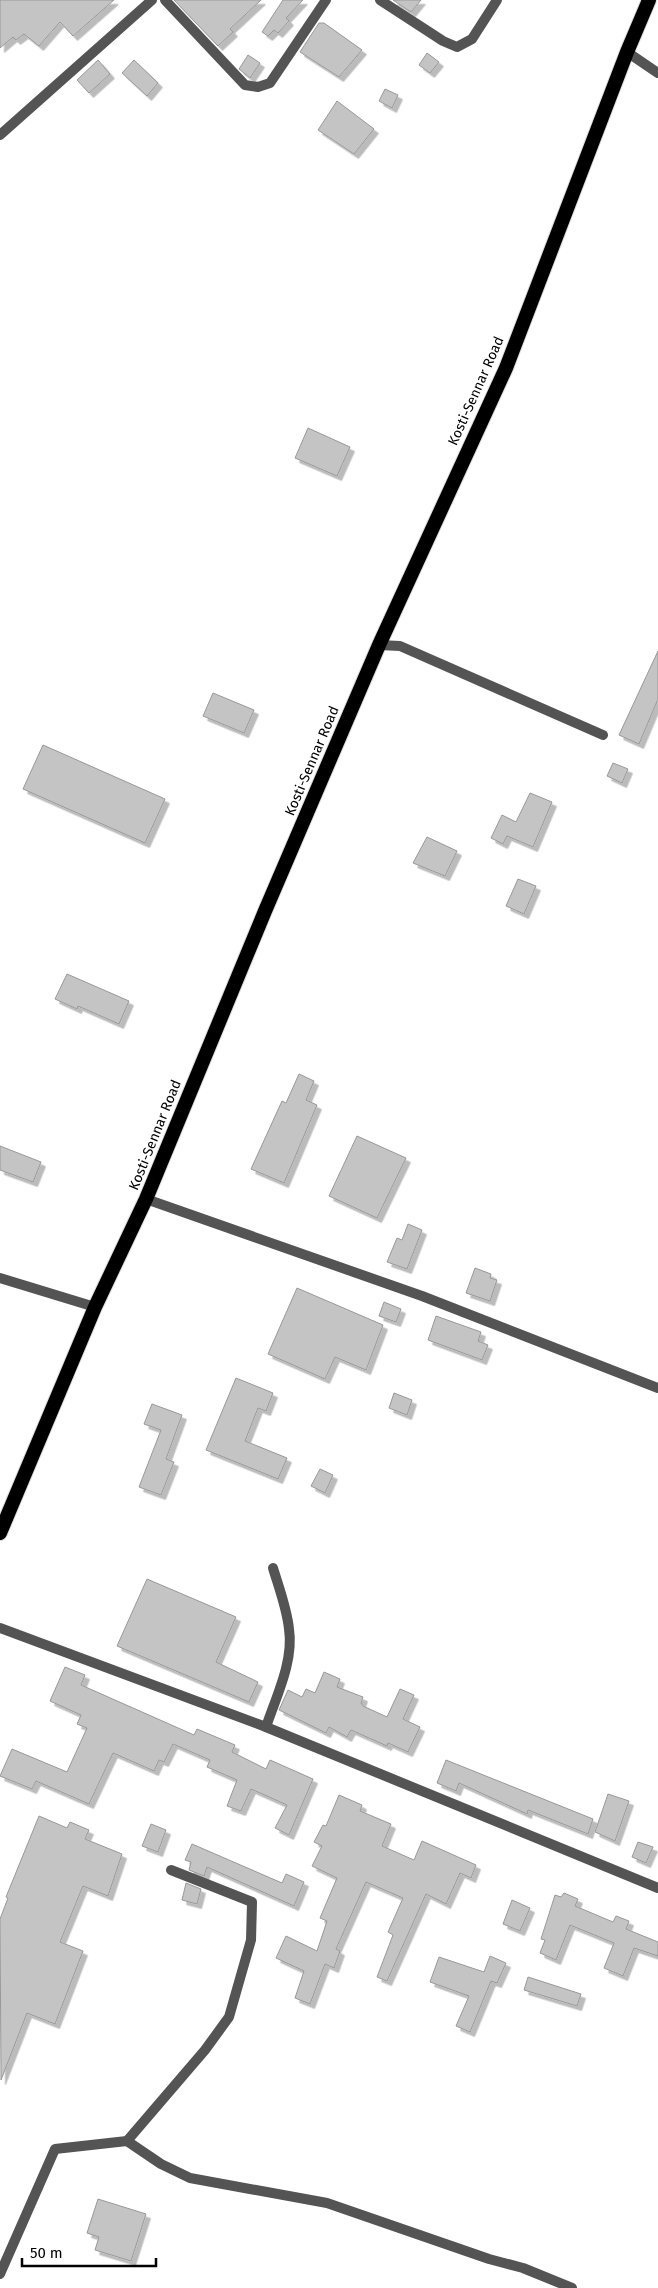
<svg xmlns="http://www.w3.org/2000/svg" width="658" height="2288" font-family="'Fira Sans',sans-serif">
  <defs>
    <filter id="shadow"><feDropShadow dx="4.5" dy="4.5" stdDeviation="0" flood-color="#0004"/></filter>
  </defs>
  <rect width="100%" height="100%" fill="#fff"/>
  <g fill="#c4c4c4" stroke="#989898" filter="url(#shadow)">
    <polygon points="0,0 114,0 73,36 60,22 39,46 24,34 16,40 13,37 0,48"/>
    <polygon points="174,0 261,0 230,29 233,32 218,46"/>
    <polygon points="283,0 303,0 286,18 289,21 278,33 274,30 268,36 262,32"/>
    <polygon points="393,0 421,0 411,12"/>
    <polygon points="319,23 324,23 362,50 339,77 300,52"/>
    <polygon points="427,53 439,62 430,73 419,65"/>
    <polygon points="248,55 260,63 250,78 239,69"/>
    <polygon points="98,60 110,74 89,93 77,80"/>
    <polygon points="134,60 158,83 147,96 122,73"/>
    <polygon points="385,89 398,95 392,108 379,101"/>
    <polygon points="337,101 374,129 354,154 318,130"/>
    <polygon points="308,428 350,447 337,476 295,458"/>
    <polygon points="658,651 658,699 639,744 619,735"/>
    <polygon points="213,693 254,710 244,733 203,716"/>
    <polygon points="43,745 165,799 145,843 23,789"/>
    <polygon points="613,763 628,769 622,783 607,776"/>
    <polygon points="530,793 552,802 533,847 507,836 503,844 491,838 502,815 516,822"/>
    <polygon points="427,837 457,851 445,876 413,863"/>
    <polygon points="518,879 536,886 524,914 506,906"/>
    <polygon points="67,974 129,1001 119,1024 78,1006 77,1009 55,999"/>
    <polygon points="299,1074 314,1081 306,1100 317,1105 284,1183 251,1169 282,1101 286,1103"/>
    <polygon points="357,1136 406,1158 377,1218 329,1196"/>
    <polygon points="0,1146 41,1162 33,1182 0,1170"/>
    <polygon points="408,1224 422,1230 407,1269 387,1262 397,1238 402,1240"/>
    <polygon points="475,1268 491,1274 490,1278 497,1280 490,1301 466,1293"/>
    <polygon points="297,1288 383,1325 366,1370 335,1357 325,1379 268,1354"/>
    <polygon points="384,1302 401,1309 396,1322 379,1316"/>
    <polygon points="436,1316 481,1332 478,1341 488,1345 482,1360 428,1340"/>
    <polygon points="236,1378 273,1393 266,1411 258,1408 245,1441 287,1458 278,1479 206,1450"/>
    <polygon points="394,1393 412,1400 407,1415 389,1408"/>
    <polygon points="152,1404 182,1415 166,1459 174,1462 161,1495 139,1487 161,1430 144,1424"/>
    <polygon points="320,1469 333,1475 325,1493 311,1486"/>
    <polygon points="147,1579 236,1617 216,1662 258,1682 249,1702 117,1646"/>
    <polygon points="65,1667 85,1675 81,1685 194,1735 197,1729 235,1745 232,1752 266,1769 270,1760 313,1779 289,1835 275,1828 287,1805 251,1789 241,1811 227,1806 237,1780 207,1767 210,1760 173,1744 164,1762 159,1760 154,1771 113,1753 89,1804 36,1781 32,1789 0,1776 12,1749 67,1772 87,1728 77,1724 81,1715 50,1701"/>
    <polygon points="324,1672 340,1679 337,1687 363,1697 361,1703 363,1706 387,1717 400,1689 414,1695 403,1719 420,1727 408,1752 388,1743 387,1746 351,1730 347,1737 329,1727 326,1733 279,1710 288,1690 302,1697 306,1689 315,1693"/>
    <polygon points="446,1760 593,1819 588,1834 528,1810 527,1814 459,1783 456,1791 437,1783"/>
    <polygon points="608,1794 629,1801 615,1841 595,1832"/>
    <polygon points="339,1795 362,1805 360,1811 391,1824 382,1846 414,1860 422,1841 476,1865 471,1878 460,1873 446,1904 426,1894 387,1981 377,1977 393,1935 388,1932 403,1898 366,1882 336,1949 340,1951 334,1968 325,1964 310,2004 295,1998 304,1971 276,1958 286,1936 317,1951 327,1921 320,1918 337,1878 312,1866 322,1846 314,1842 323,1825 326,1826"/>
    <polygon points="39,1816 67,1828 70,1822 89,1830 85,1839 122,1854 108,1896 83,1886 60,1942 83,1951 55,2024 27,2013 1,2080 0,1919 8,1898 6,1897"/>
    <polygon points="151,1824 166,1830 158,1852 142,1846"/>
    <polygon points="638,1842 653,1847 646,1863 632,1857"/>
    <polygon points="192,1844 282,1883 286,1874 304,1882 294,1906 207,1867 204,1876 189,1870 191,1862 185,1860"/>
    <polygon points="186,1883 201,1889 197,1904 182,1900"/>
    <polygon points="564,1893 578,1899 575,1906 613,1922 616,1916 629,1921 626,1929 658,1942 658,1956 634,1948 623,1976 604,1968 614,1943 570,1925 556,1960 540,1953 545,1940 541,1939 555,1895 561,1897"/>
    <polygon points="512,1900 530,1908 520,1931 503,1924"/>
    <polygon points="490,1956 506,1963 497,1983 491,1981 470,2032 456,2026 469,1996 430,1982 439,1957 484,1972"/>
    <polygon points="528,1977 581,1994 577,2006 524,1990"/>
    <polygon points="98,2199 146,2214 131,2261 95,2250 99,2237 87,2233"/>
  </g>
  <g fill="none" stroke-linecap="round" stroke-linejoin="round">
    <defs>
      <polyline id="trunk" points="0,1533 95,1307 146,1199 265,911 379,645 506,368 627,52 649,0"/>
    </defs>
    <use href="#trunk" stroke="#dbdbdb" stroke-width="16"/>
    <g stroke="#545454" stroke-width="10">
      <polyline points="127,2141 161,2164 190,2178 327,2203 489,2259 523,2268 572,2288"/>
      <polyline points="0,2274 55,2149 127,2141 205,2050 229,2017 251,1940 252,1902 171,1870"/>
    </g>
    <g stroke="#545454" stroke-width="10">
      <polyline points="165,0 245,85 258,87 270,83 326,0"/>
      <polyline points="380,0 443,41 457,47 472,39 497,0"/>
      <polyline points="627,52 658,73"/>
      <polyline points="0,135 152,0"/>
      <polyline points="379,645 400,646 603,735"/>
      <polyline points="146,1199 422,1296 658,1388"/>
      <polyline points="0,1278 95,1307"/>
      <polyline points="0,1628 266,1727 658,1888"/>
      <path d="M 266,1727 C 276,1697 294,1661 289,1629 C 287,1609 279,1588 273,1568"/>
    </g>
    <use href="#trunk" stroke="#000" stroke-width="14"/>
  </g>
  <g text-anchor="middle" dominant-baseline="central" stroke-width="4.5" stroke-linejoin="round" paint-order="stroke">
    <g font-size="14" fill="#000" stroke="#fff">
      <text transform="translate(476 391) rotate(-66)">Kosti-Sennar Road</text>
      <text transform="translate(312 761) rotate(-67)">Kosti-Sennar Road</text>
      <text transform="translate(155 1135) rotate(-68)">Kosti-Sennar Road</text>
    </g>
  </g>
  <path d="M22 2258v8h134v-8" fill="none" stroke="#000000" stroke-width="2.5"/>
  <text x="30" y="2258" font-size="15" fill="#000000" stroke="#ffffff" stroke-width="4" paint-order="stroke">50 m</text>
</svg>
